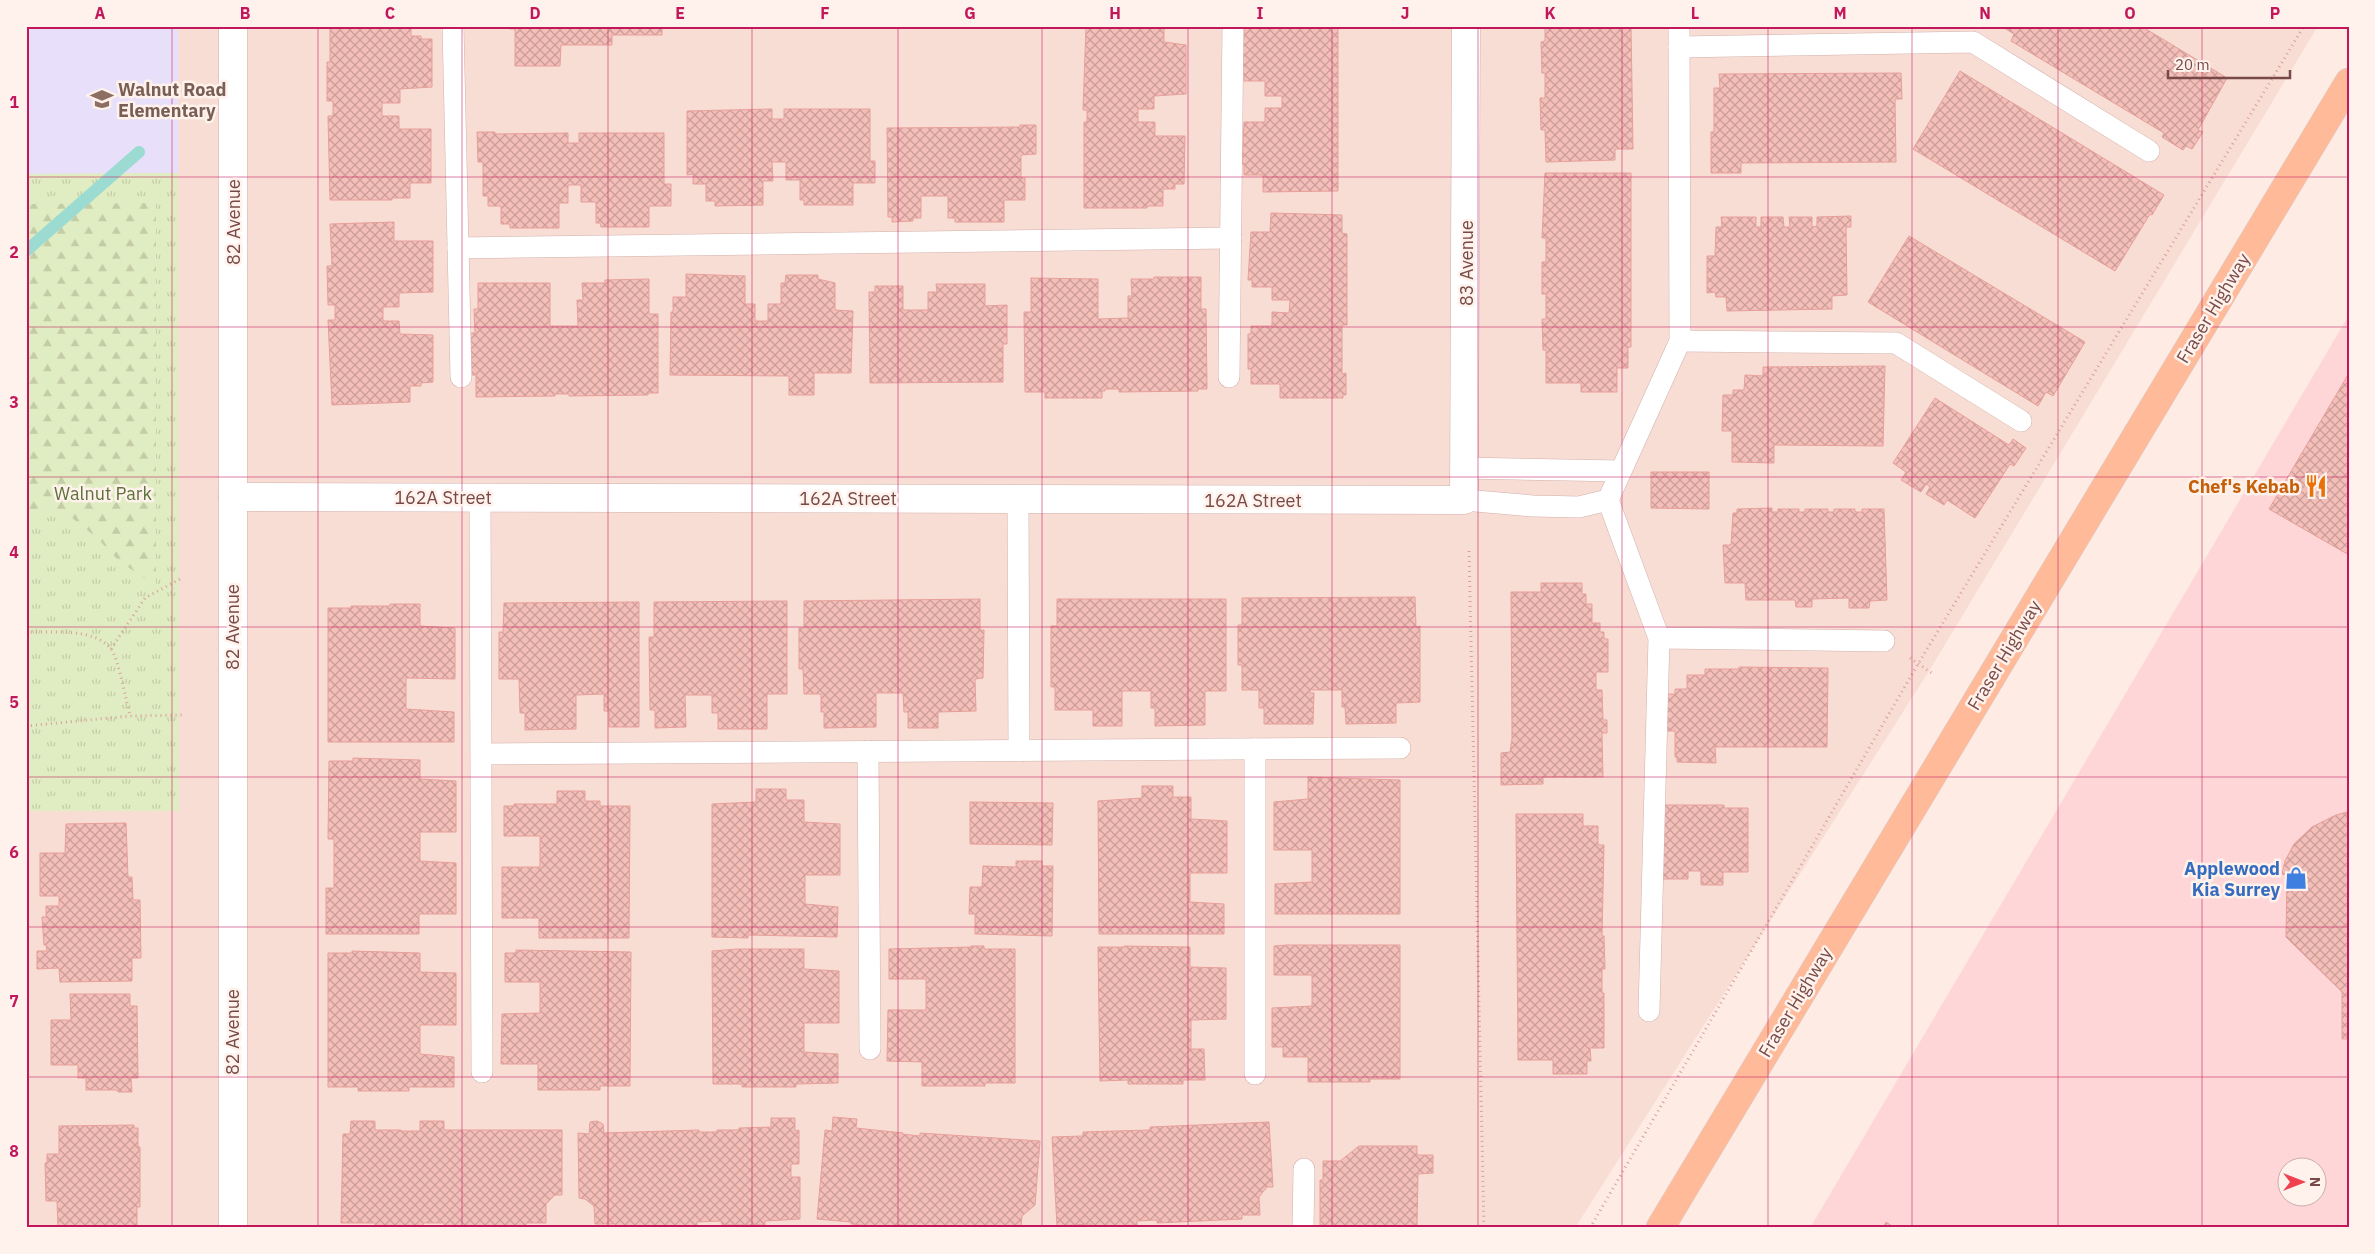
<svg xmlns="http://www.w3.org/2000/svg" width="2375" height="1254" font-family="'IBM Plex Sans',sans-serif">
  <defs>
    <pattern id="grass-tufts" width="24" height="20" patternUnits="userSpaceOnUse" patternTransform="scale(1.25)"><rect width="24" height="20" fill="#e0ecc1"/><path d="M3 7l-1-3M5 7V3M7 7l1-3M15 17l-1-3M17 17v-4M19 17l1-3" fill="none" stroke="#c4cca7"/></pattern>
    <pattern id="forest-firs" width="22" height="20" patternUnits="userSpaceOnUse" patternTransform="scale(1.25)"><rect width="22" height="20" fill="#e0ecc1"/><path d="M5 1l3.5 6h-7zM16 11l3.5 6h-7z" fill="#c4cca7"/></pattern>
    <pattern id="building-cross-hatch" width="8" height="8" patternUnits="userSpaceOnUse" patternTransform="scale(1.25)"><rect width="8" height="8" fill="#f5bfb9"/><path d="M0 0l8 8M0 8l8-8" fill="none" stroke="#cb9d98"/></pattern>
  </defs>
  <rect width="100%" height="100%" fill="#feebe3"/>
  <polygon fill="#f8ddd4" points="26,26 2318,26 1929,671 1575,1228 26,1228"/>
  <path fill="#fed6d7" fill-rule="evenodd" d="M 2349,315 L 2349,1228 L 1810,1228 ZM 2288,1166 L 2318,1166 L 2318,1196 L 2288,1196 Z"/>
  <polygon fill="#e8e0fa" points="26,26 178,26 178,173 26,174"/>
  <polygon fill="url(#grass-tufts)" points="178,173 179,811 26,811 26,174"/>
  <polygon fill="url(#forest-firs)" points="156,203 156,586 119,561 97,538 66,513 26,511 26,204"/>
  <g fill="none" stroke-linecap="round" stroke-linejoin="round">
    <polyline stroke="#9cdbd1" stroke-width="12" points="26,251 139,152"/>
  </g>
  <g fill="url(#building-cross-hatch)" stroke="#e89f99">
    <polygon points="330,26 411,26 411,36 421,36 421,39 432,39 432,87 400,89 400,103 382,103 382,116 399,116 399,129 431,129 431,183 410,183 410,198 392,198 392,200 330,200 328,116 333,116 333,101 327,101 327,62 330,62"/>
    <polygon points="510,26 662,26 662,35 612,35 612,45 561,45 560,66 515,66 515,29 510,29"/>
    <polygon points="1086,26 1164,26 1164,42 1186,45 1186,94 1154,96 1154,109 1138,109 1138,122 1155,122 1155,136 1185,136 1184,184 1175,184 1175,189 1163,189 1163,206 1147,206 1147,208 1084,208 1084,122 1087,122 1087,110 1083,110"/>
    <polygon points="1273,26 1338,26 1338,191 1263,192 1263,175 1244,175 1244,164 1242,164 1244,122 1265,122 1265,108 1282,108 1282,96 1265,96 1265,81 1244,81 1244,74 1241,74 1241,39 1244,39 1244,28 1273,29"/>
    <polygon points="1545,26 1631,26 1633,149 1615,149 1615,160 1546,162 1545,130 1541,130 1540,98 1545,98 1545,73 1542,73 1541,42 1545,41"/>
    <polygon points="2001,26 2141,26 2227,78 2198,130 2203,132 2192,149 2186,146 2183,150 2162,137 2164,133 2011,41 2014,34"/>
    <polygon points="1960,71 2164,195 2152,215 2150,214 2115,271 1913,149"/>
    <polygon points="1901,73 1902,99 1895,99 1896,162 1741,163 1741,173 1711,173 1711,132 1714,132 1714,88 1720,88 1719,74"/>
    <polygon points="772,109 772,119 784,119 784,109 870,109 870,161 875,161 875,183 853,183 853,205 804,205 804,200 800,200 800,180 786,180 786,162 772,162 773,181 763,181 763,205 715,206 715,201 706,201 706,184 693,184 693,174 687,175 687,111"/>
    <polygon points="1020,125 1036,125 1036,154 1021,155 1021,178 1025,178 1025,200 1004,200 1004,222 955,222 955,218 948,218 948,196 921,196 921,218 913,218 913,221 892,222 892,217 888,217 887,128 1020,127"/>
    <polygon points="477,132 495,132 495,134 568,133 568,143 579,143 579,133 664,133 664,184 671,184 671,206 649,206 649,227 601,227 600,223 596,223 596,202 581,202 581,185 568,185 568,203 559,203 559,228 510,228 510,224 501,224 501,206 488,206 488,196 483,196 483,162 478,162"/>
    <polygon points="1545,173 1631,173 1631,347 1628,347 1628,368 1617,368 1617,392 1581,392 1581,383 1546,383 1546,350 1543,350 1542,319 1546,319 1546,294 1542,294 1542,262 1546,262 1546,238 1542,238"/>
    <polygon points="1271,213 1342,215 1342,233 1347,234 1347,325 1342,325 1342,374 1346,373 1346,395 1343,395 1343,398 1280,398 1280,384 1251,384 1251,369 1248,369 1248,334 1251,334 1251,326 1272,326 1272,312 1289,313 1290,300 1272,300 1272,287 1252,287 1252,280 1248,280 1251,232 1270,232"/>
    <polygon points="1851,216 1851,227 1846,227 1847,295 1832,296 1832,309 1727,311 1726,297 1716,297 1715,292 1707,293 1707,256 1715,256 1716,227 1722,227 1721,217 1756,217 1756,227 1761,227 1761,217 1783,217 1784,227 1790,227 1789,217 1812,217 1812,227 1817,226 1817,217"/>
    <polygon points="394,222 394,241 433,241 433,292 399,293 399,307 383,307 383,321 399,321 400,334 433,335 433,382 421,383 421,386 410,386 410,402 332,405 328,320 335,320 335,305 328,305 327,266 332,266 330,224"/>
    <polygon points="1909,236 2085,342 2053,396 2046,392 2038,406 1868,302"/>
    <polygon points="686,274 745,276 745,304 755,304 755,321 768,321 768,304 781,304 781,283 785,283 786,275 818,275 818,279 835,283 835,310 853,311 851,373 814,373 814,395 789,395 789,376 670,375 671,312 673,312 673,297 686,297"/>
    <polygon points="1154,277 1201,277 1201,309 1206,309 1207,389 1198,389 1198,391 1119,392 1119,389 1105,389 1105,391 1102,391 1102,398 1045,398 1045,392 1025,392 1024,312 1031,312 1031,278 1098,279 1098,319 1128,318 1128,296 1132,296 1131,279 1154,279"/>
    <polygon points="649,279 649,314 658,314 658,393 648,393 648,395 569,396 569,394 555,394 555,396 476,397 476,375 471,375 470,333 475,333 474,309 478,309 478,283 550,283 550,326 578,326 577,300 583,300 582,283 605,283 605,280"/>
    <polygon points="936,284 985,284 985,306 1007,305 1007,344 1003,344 1003,382 870,383 869,292 875,292 875,286 903,286 903,310 928,310 928,292 937,292"/>
    <polygon points="1885,366 1883,446 1774,445 1774,463 1732,462 1732,431 1722,431 1723,395 1733,395 1733,390 1744,390 1745,375 1763,376 1763,367"/>
    <polygon points="2349,373 2349,555 2269,509"/>
    <polygon points="1935,398 2009,445 2013,439 2026,448 2014,466 2010,464 1975,518 1947,500 1944,505 1926,494 1930,487 1926,484 1921,492 1901,480 1906,472 1893,463"/>
    <polygon points="1651,472 1709,472 1709,509 1651,508"/>
    <polygon points="1772,508 1772,512 1778,512 1778,509 1799,509 1799,512 1805,512 1805,509 1828,509 1828,512 1834,512 1834,509 1855,509 1855,512 1862,512 1862,509 1884,509 1887,600 1870,601 1869,608 1849,608 1849,598 1812,599 1812,607 1796,607 1795,600 1746,600 1745,583 1725,583 1723,545 1731,545 1733,513 1737,513 1737,509"/>
    <polygon points="1541,583 1582,583 1582,594 1586,594 1586,604 1592,604 1592,623 1600,623 1600,632 1604,632 1604,639 1608,639 1608,672 1596,672 1596,690 1602,690 1603,720 1607,720 1607,733 1602,733 1603,777 1543,777 1543,784 1501,785 1501,753 1510,752 1512,738 1511,592 1541,592"/>
    <polygon points="1415,597 1416,627 1420,626 1420,702 1396,703 1396,723 1346,724 1345,707 1342,707 1342,690 1310,690 1310,693 1314,693 1313,724 1264,724 1264,708 1259,708 1259,690 1242,690 1242,665 1238,665 1238,625 1242,625 1242,598"/>
    <polygon points="980,599 980,630 984,630 983,678 975,679 976,711 938,712 938,728 908,728 908,712 904,712 903,693 876,693 876,727 824,728 824,712 821,712 821,694 804,694 803,669 799,669 799,628 804,628 804,601"/>
    <polygon points="1057,599 1226,599 1226,691 1205,691 1205,725 1155,726 1155,708 1151,708 1151,691 1122,691 1122,726 1093,726 1093,710 1055,710 1055,687 1051,687 1051,626 1057,626"/>
    <polygon points="787,601 787,694 767,694 767,729 718,729 718,713 712,713 712,695 685,695 686,727 655,728 655,710 650,710 649,637 654,637 654,602"/>
    <polygon points="639,602 639,727 609,727 609,711 604,711 604,694 576,695 576,729 525,730 525,713 520,713 519,679 499,679 499,632 503,632 504,603"/>
    <polygon points="390,604 420,604 420,626 455,628 455,679 406,678 406,709 454,712 454,742 328,742 328,608 351,608 351,606 390,606"/>
    <polygon points="1739,667 1828,668 1827,747 1715,747 1716,763 1677,762 1677,757 1675,757 1675,731 1665,731 1666,694 1675,694 1675,689 1687,689 1687,675 1705,675 1705,669 1739,669"/>
    <polygon points="353,758 420,760 420,779 456,781 456,832 420,832 420,861 456,863 456,914 419,914 419,934 326,934 326,888 334,888 334,839 328,839 329,761 353,761"/>
    <polygon points="1308,777 1400,780 1400,914 1275,914 1275,884 1312,882 1312,850 1274,850 1274,802 1308,799"/>
    <polygon points="1142,786 1173,786 1173,797 1191,797 1191,819 1227,821 1227,873 1190,873 1190,902 1224,904 1224,934 1099,934 1098,801 1142,798"/>
    <polygon points="756,789 786,789 786,800 804,800 804,822 840,824 840,875 805,875 805,904 838,907 837,937 748,935 748,938 712,937 712,804 756,802"/>
    <polygon points="557,791 585,791 585,801 600,801 600,806 630,806 629,938 539,938 539,918 502,918 502,867 540,867 540,836 504,836 504,806 514,806 514,804 557,804"/>
    <polygon points="970,802 1053,803 1052,845 970,844"/>
    <polygon points="1662,805 1724,805 1724,808 1748,808 1748,872 1723,872 1723,885 1701,885 1701,871 1688,871 1688,879 1662,879"/>
    <polygon points="2347,812 2347,819 2349,819 2349,1039 2342,1039 2342,992 2286,937 2287,875 2282,874 2285,861 2294,844 2312,827 2336,815"/>
    <polygon points="1516,814 1583,814 1583,826 1598,826 1598,845 1604,845 1602,936 1604,936 1605,969 1602,969 1602,993 1604,993 1604,1048 1590,1048 1591,1061 1587,1061 1587,1074 1553,1074 1553,1060 1518,1060"/>
    <polygon points="126,823 128,877 132,877 133,900 140,900 141,958 132,958 132,981 60,982 59,968 37,969 37,951 47,951 46,945 44,945 42,917 46,917 46,906 59,906 59,896 40,896 40,853 65,853 66,824"/>
    <polygon points="1016,861 1042,861 1042,866 1053,866 1052,936 975,934 975,914 969,914 970,887 982,887 983,866 1016,867"/>
    <polygon points="1287,945 1400,945 1400,1079 1370,1079 1370,1082 1308,1082 1308,1057 1283,1057 1283,1047 1272,1047 1272,1008 1312,1006 1312,975 1274,975 1274,946"/>
    <polygon points="971,946 984,946 984,949 1015,949 1015,1083 985,1083 985,1086 922,1086 922,1062 887,1061 888,1010 926,1010 926,979 889,979 889,949 971,947"/>
    <polygon points="1124,946 1190,947 1190,967 1226,968 1226,1019 1191,1020 1191,1049 1204,1049 1205,1080 1183,1080 1183,1084 1128,1084 1128,1080 1100,1081 1098,947 1124,947"/>
    <polygon points="737,949 804,949 804,969 839,971 839,1023 804,1023 804,1052 838,1054 838,1083 796,1084 796,1087 742,1087 742,1084 713,1084 712,951"/>
    <polygon points="516,950 631,952 630,1086 600,1086 600,1090 538,1090 538,1064 501,1064 502,1014 540,1013 540,982 505,982 505,953 516,953"/>
    <polygon points="352,951 420,953 420,972 456,973 456,1025 420,1025 420,1054 454,1057 454,1087 409,1087 409,1091 358,1091 358,1087 328,1087 328,953 352,953"/>
    <polygon points="70,994 130,994 130,1006 137,1006 138,1078 131,1078 132,1092 118,1092 117,1090 86,1090 86,1078 78,1078 78,1065 51,1065 51,1020 71,1020"/>
    <polygon points="833,1117 857,1119 856,1128 903,1133 902,1134 920,1136 920,1133 1040,1141 1035,1205 1022,1216 1021,1228 918,1228 897,1224 897,1228 886,1228 851,1224 851,1222 817,1219 825,1130 832,1131"/>
    <polygon points="771,1118 795,1118 795,1131 799,1130 799,1164 791,1164 791,1177 800,1177 800,1219 765,1221 765,1225 722,1225 721,1221 697,1222 697,1227 615,1228 615,1224 595,1224 594,1206 585,1199 579,1198 578,1133 589,1134 590,1122 597,1121 603,1124 604,1133 699,1130 699,1132 717,1132 717,1130 739,1130 739,1128 771,1127"/>
    <polygon points="351,1121 375,1121 375,1130 401,1130 401,1131 420,1131 420,1121 444,1121 444,1130 562,1130 562,1195 555,1195 546,1204 546,1223 526,1223 526,1227 444,1226 444,1223 423,1223 423,1228 375,1227 375,1223 341,1223 343,1134 350,1134"/>
    <polygon points="1269,1122 1273,1187 1267,1187 1259,1197 1260,1215 1242,1215 1242,1219 1157,1223 1157,1220 1137,1221 1137,1225 1091,1227 1091,1224 1057,1226 1052,1137 1083,1136 1083,1132 1150,1130 1150,1127"/>
    <polygon points="134,1125 134,1128 138,1128 138,1147 140,1147 140,1207 137,1207 137,1228 58,1228 57,1201 46,1201 45,1163 47,1163 47,1154 59,1154 59,1126"/>
    <polygon points="1359,1146 1417,1146 1417,1155 1433,1155 1433,1173 1418,1174 1417,1225 1413,1225 1413,1228 1324,1228 1324,1225 1320,1225 1320,1180 1323,1180 1323,1161 1340,1161"/>
    <polygon points="1886,1222 1895,1228 1883,1228"/>
  </g>
  <g fill="none" stroke-linecap="round" stroke-linejoin="round">
    <defs>
      <g id="lane">
        <polyline points="453,26 461,377"/>
        <polyline points="1679,47 1973,42 2149,151"/>
        <polyline points="458,248 1231,238"/>
        <polyline points="1680,341 1896,343 2021,421"/>
        <polyline points="1229,377 1233,26"/>
        <polyline points="1464,468 1621,471"/>
        <polyline points="480,497 482,1072"/>
        <polyline points="1018,499 1019,751"/>
        <polyline points="1464,500 1533,506 1579,507 1608,500"/>
        <polyline points="1659,638 1884,641"/>
        <polyline points="1255,749 1255,1074"/>
        <polyline points="868,751 870,1049"/>
        <polyline points="482,754 1400,748"/>
        <polyline points="1649,1011 1659,638 1608,500 1680,341 1679,26"/>
        <polyline points="1303,1228 1304,1169"/>
      </g>
      <polyline id="street" points="233,497 1464,500 1466,26"/>
      <polyline id="secondary" points="233,1228 233,26"/>
      <polyline id="primary" points="1660,1228 2349,82"/>
    </defs>
    <use href="#lane" stroke="#d2b1ab" stroke-width="22"/>
    <use href="#street" stroke="#d2b1ab" stroke-width="29"/>
    <use href="#secondary" stroke="#d8b1ab" stroke-width="29"/>
    <use href="#primary" stroke="#d9cccb" stroke-width="29"/>
    <g stroke="#daa19c" stroke-width="3" stroke-dasharray="1 4" stroke-linecap="butt">
      <polyline points="1469,551 1484,1228"/>
      <path d="M 26,632 C 51,633 94,627 111,649 C 119,660 126,701 130,716"/>
      <polyline points="111,649 145,598 182,578"/>
      <polyline points="1910,658 1933,674"/>
      <polyline points="26,726 130,716 183,715"/>
      <polyline points="1590,1228 1918,664 2304,26"/>
    </g>
    <use href="#lane" stroke="#fff" stroke-width="21"/>
    <use href="#street" stroke="#fff" stroke-width="28"/>
    <use href="#secondary" stroke="#fff" stroke-width="28"/>
    <use href="#primary" stroke="#ffba99" stroke-width="28"/>
  </g>
  <path fill="none" stroke="#c2185b" stroke-width="1" stroke-opacity="0.55" d="M 172,26 L 172,1228M 318,26 L 318,1228M 462,26 L 462,1228M 608,26 L 608,1228M 752,26 L 752,1228M 898,26 L 898,1228M 1042,26 L 1042,1228M 1188,26 L 1188,1228M 1332,26 L 1332,1228M 1478,26 L 1478,1228M 1622,26 L 1622,1228M 1768,26 L 1768,1228M 1912,26 L 1912,1228M 2058,26 L 2058,1228M 2202,26 L 2202,1228M 26,177 L 2349,177M 26,327 L 2349,327M 26,477 L 2349,477M 26,627 L 2349,627M 26,777 L 2349,777M 26,927 L 2349,927M 26,1077 L 2349,1077"/>
  <defs>
    <symbol id="school-bare" viewBox="-9 -9 18 18"><path d="M0-5L7-2L0 1L-7-2ZM-4 1L0 2.5L4 1V4Q0 6-4 4Z" fill="#8d6e63" stroke="#fff1eb" stroke-width="2.5" paint-order="stroke"/></symbol>
    <symbol id="restaurant-bare" viewBox="-9 -9 18 18"><path d="M-5-6h1v4h1v-4h1v4h1v-4h1v5L-1.5 .5V6h-2V.5L-5-1ZM5-6V6H3V1.5H1.5Q1.5-4 5-6Z" fill="#e8710a" stroke="#fff1eb" stroke-width="2.5" paint-order="stroke"/></symbol>
    <symbol id="shop-bare" viewBox="-9 -9 18 18"><path d="M-5-2.5h2.3a2.7 3.5 0 0 1 5.4 0H5L5.5 6h-11ZM-1.5-2.5h3a1.5 2.3 0 0 0-3 0Z" fill="#3f7fe0" stroke="#fff1eb" stroke-width="2.5" paint-order="stroke"/></symbol>
  </defs>
  <g fill-rule="evenodd">
    <use href="#school-bare" x="86" y="83" width="32" height="32"/>
    <use href="#restaurant-bare" x="2300" y="470" width="32" height="32"/>
    <use href="#shop-bare" x="2280" y="862" width="32" height="32"/>
  </g>
  <g text-anchor="middle" dominant-baseline="central" stroke-width="5" stroke-linejoin="round" paint-order="stroke">
    <g font-size="18" font-weight="bold" fill="#785e54" stroke="#fff1eb" text-anchor="start">
      <text x="118" y="89">Walnut Road<tspan x="118" dy="21">Elementary</tspan></text>
    </g>
    <g font-size="18" fill="#774a47" stroke="#fff1eb">
      <text transform="translate(233 222) rotate(-90)">82 Avenue</text>
      <text transform="translate(1466 263) rotate(-90)">83 Avenue</text>
      <text transform="translate(2213 308) rotate(-59)">Fraser Highway</text>
      <text x="443" y="497">162A Street</text>
      <text x="848" y="498">162A Street</text>
      <text x="1253" y="500">162A Street</text>
      <text transform="translate(232 627) rotate(-90)">82 Avenue</text>
      <text transform="translate(2004 655) rotate(-59)">Fraser Highway</text>
      <text transform="translate(1795 1002) rotate(-59)">Fraser Highway</text>
      <text transform="translate(232 1032) rotate(-90)">82 Avenue</text>
    </g>
    <g font-size="18" font-weight="bold" fill="#c56008" stroke="#fff1eb" text-anchor="end">
      <text x="2300" y="486">Chef's Kebab</text>
    </g>
    <g font-size="18" fill="#5b723a" stroke="#fff1eb">
      <text x="103" y="493">Walnut Park</text>
    </g>
    <g font-size="18" font-weight="bold" fill="#366cbe" stroke="#fff1eb" text-anchor="end">
      <text x="2280" y="868">Applewood<tspan x="2280" dy="21">Kia Surrey</tspan></text>
    </g>
  </g>
  <rect width="2375" height="1254" fill="none" stroke="#fff1eb" stroke-width="55"/>
  <g transform="translate(2302 1182) rotate(90)"><circle r="24" fill="#fff1eb" stroke="#c9aea9"/>
  <path d="M0-4L9 19L0 12L-9 19Z" fill="#ef4150"/>
  <text y="-8" font-size="14" font-weight="bold" text-anchor="middle" fill="#774a47">N</text>
  </g>
  <path d="M2168 70v8h122v-8" fill="none" stroke="#774a47" stroke-width="2.5"/>
  <text x="2175" y="70" font-size="15" fill="#774a47" stroke="#fff1eb" stroke-width="4" paint-order="stroke">20 m</text>
  <rect x="28" y="28" width="2320" height="1198" fill="none" stroke="#c2185b" stroke-width="2"/>
  <g font-size="16" text-anchor="middle" font-weight="bold" fill="#c2185b">
    <text x="100" y="19">A</text>
    <text x="245" y="19">B</text>
    <text x="390" y="19">C</text>
    <text x="535" y="19">D</text>
    <text x="680" y="19">E</text>
    <text x="825" y="19">F</text>
    <text x="970" y="19">G</text>
    <text x="1115" y="19">H</text>
    <text x="1260" y="19">I</text>
    <text x="1405" y="19">J</text>
    <text x="1550" y="19">K</text>
    <text x="1695" y="19">L</text>
    <text x="1840" y="19">M</text>
    <text x="1985" y="19">N</text>
    <text x="2130" y="19">O</text>
    <text x="2275" y="19">P</text>
    <text x="14" y="108">1</text>
    <text x="14" y="258">2</text>
    <text x="14" y="408">3</text>
    <text x="14" y="558">4</text>
    <text x="14" y="708">5</text>
    <text x="14" y="858">6</text>
    <text x="14" y="1007">7</text>
    <text x="14" y="1157">8</text>
  </g>
</svg>
